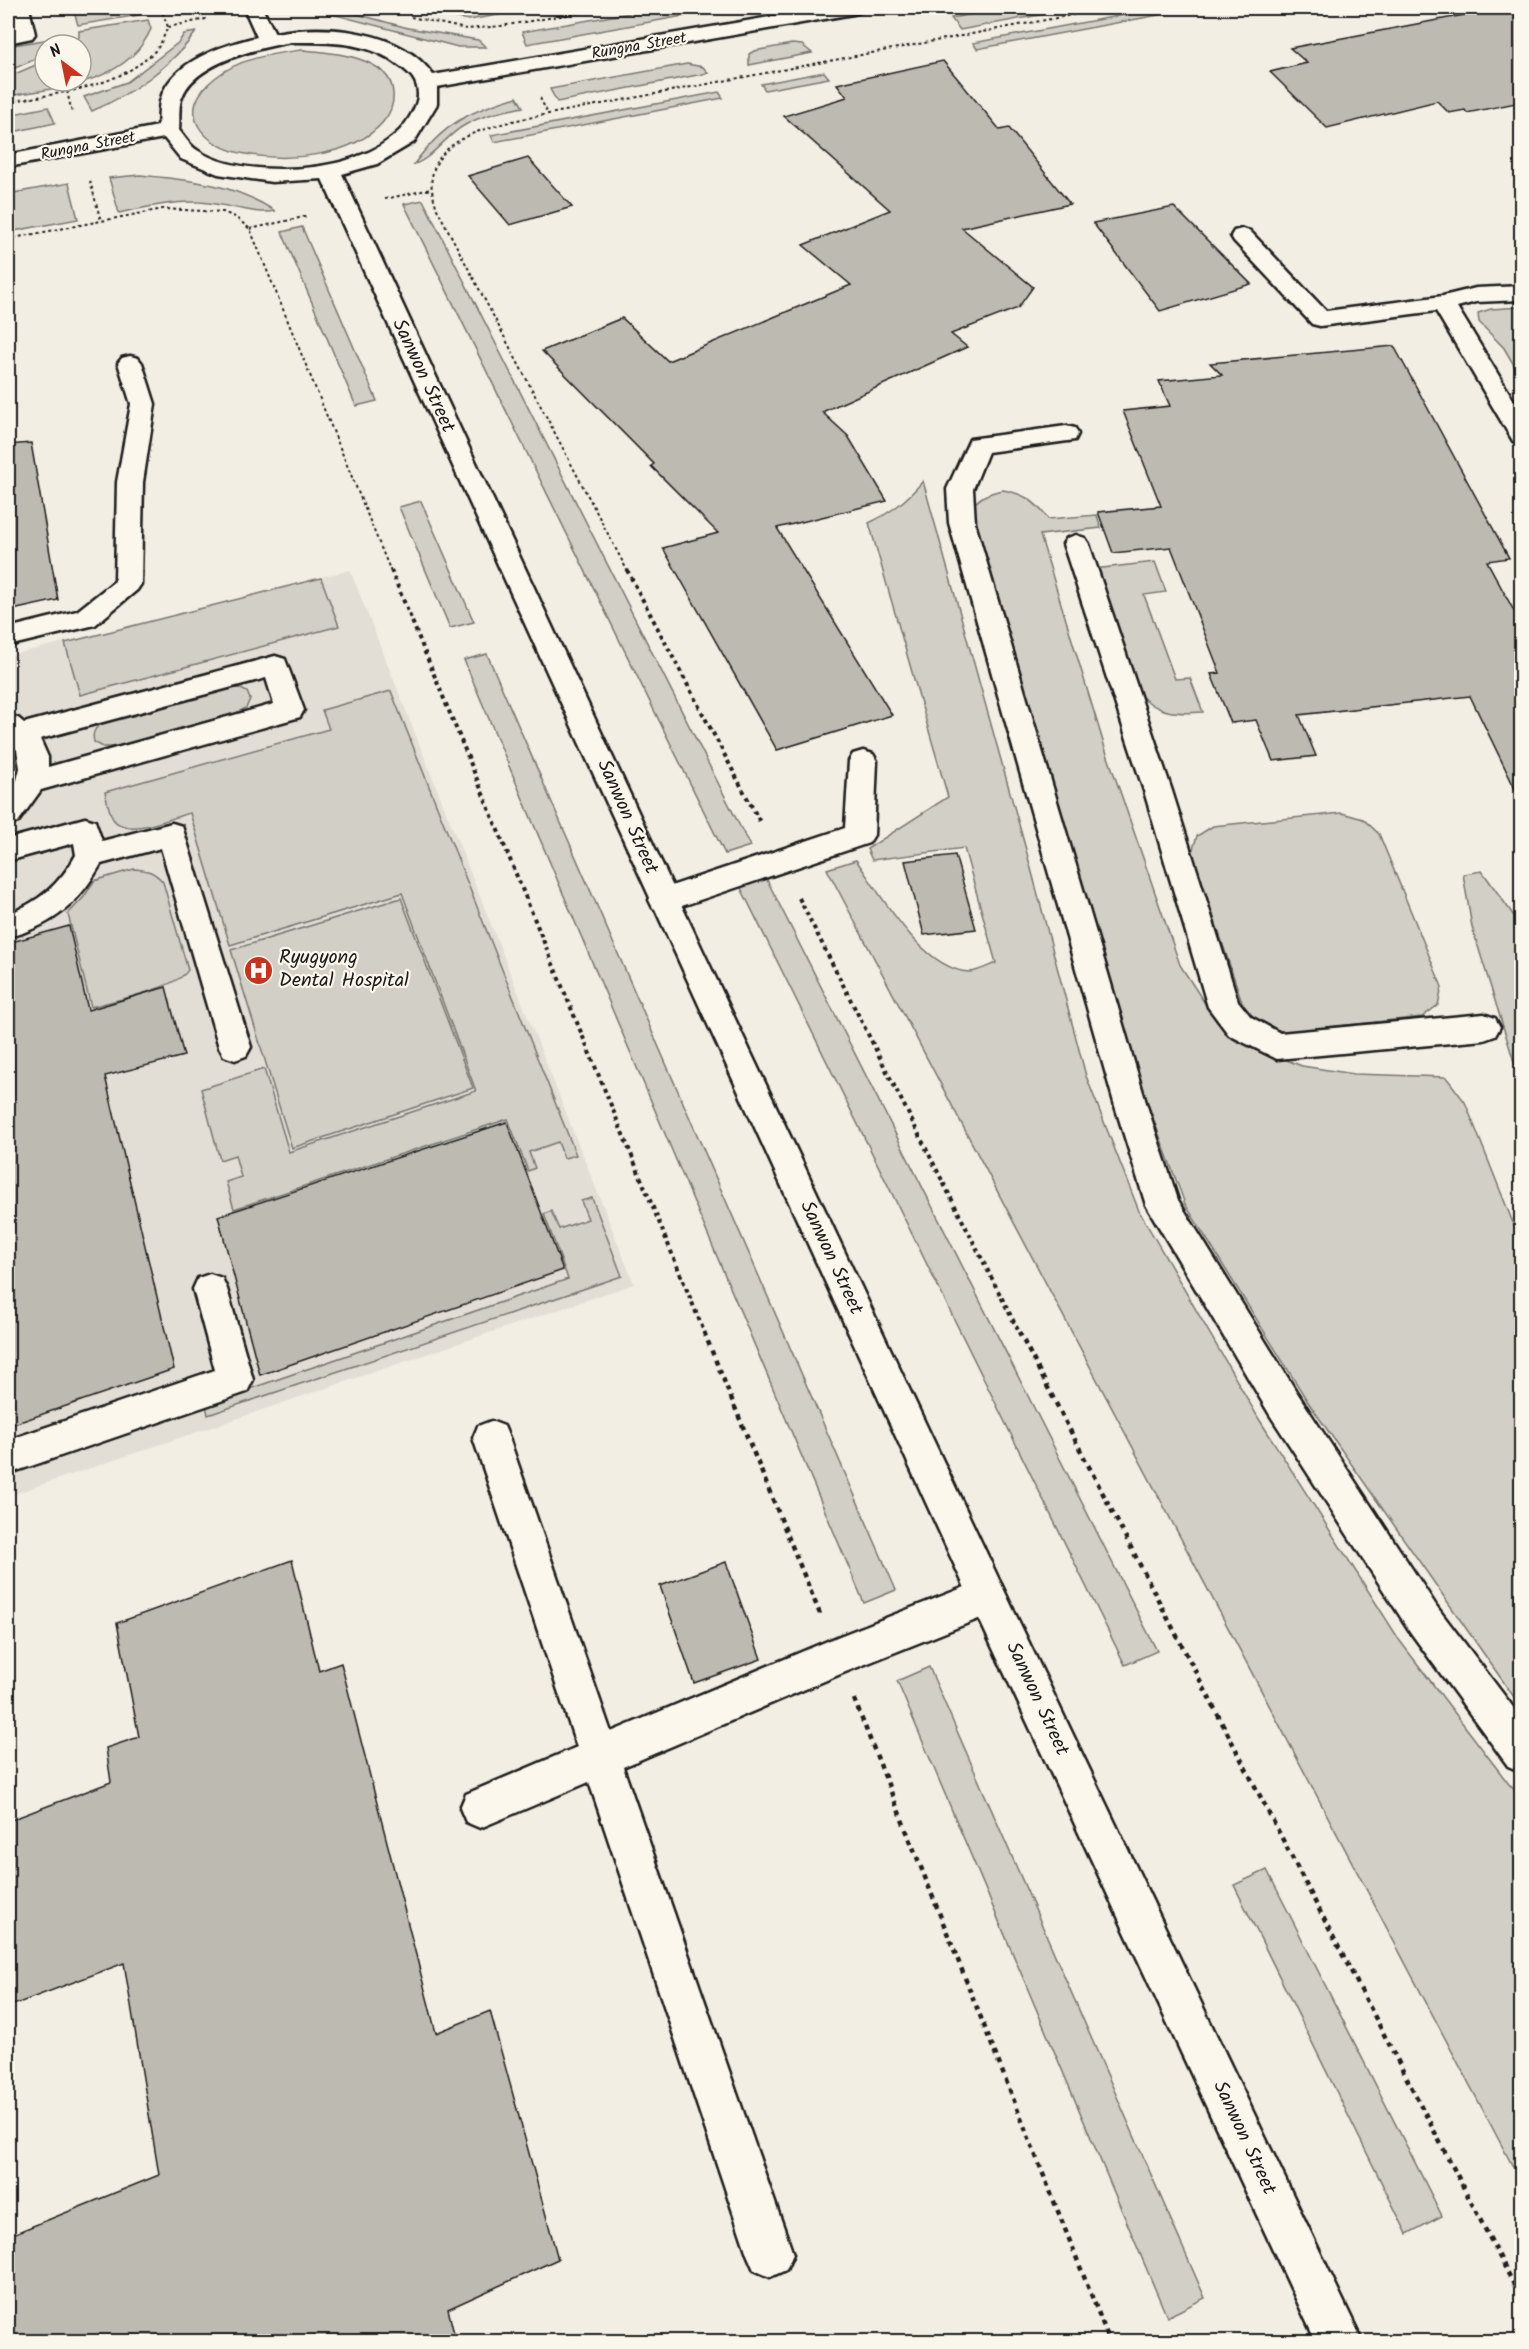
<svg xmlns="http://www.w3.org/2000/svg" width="1529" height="2349" font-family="Kalam,sans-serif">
  <rect width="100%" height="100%" fill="#f2eee4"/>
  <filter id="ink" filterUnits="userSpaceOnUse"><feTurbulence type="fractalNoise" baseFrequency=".0167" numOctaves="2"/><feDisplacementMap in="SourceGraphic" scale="12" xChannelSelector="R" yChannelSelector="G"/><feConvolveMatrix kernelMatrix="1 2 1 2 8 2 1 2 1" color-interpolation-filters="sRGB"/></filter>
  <g filter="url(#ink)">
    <polygon fill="#e2ded5" points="350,570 634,1284 8,1496 8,656"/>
    <g fill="#d2cfc6" stroke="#777671" stroke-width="1.5">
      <polygon points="73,8 144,8 146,14 78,25"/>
      <polygon points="403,8 539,8 469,20"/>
      <polygon points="657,8 728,8 527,44 522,32"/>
      <polygon points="1008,8 1077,8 960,30 951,18"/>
      <polygon points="1161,8 1196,8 977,49 973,43"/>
      <polygon points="338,9 408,28 478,40 486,47 458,47 332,14"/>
      <path d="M 148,20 L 151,29 C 127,84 59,87 8,96 L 8,77 L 45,61 L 45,81 L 81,81 L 81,45 L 72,45 L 79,37 L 79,31 Z"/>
      <path d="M 196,32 C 172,66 130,95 92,111 L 84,97 L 127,82 L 179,42 L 184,34 Z"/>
      <polygon points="68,36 69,39 63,45 45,45 45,55 8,71 8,46"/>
      <polygon points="792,44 802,45 812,53 749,65 749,54 754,51"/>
      <path d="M 301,50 C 329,52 391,56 393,93 C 394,104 390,114 383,122 C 353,157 288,162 246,154 C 202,147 173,111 215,78 C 239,58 272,54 301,50 Z"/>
      <polygon points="687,64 703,67 708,73 557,102 550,89"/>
      <polygon points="824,72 829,78 765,90 761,84"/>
      <polygon points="719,92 723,98 494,142 491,135"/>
      <path d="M 517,97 L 523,107 C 504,111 482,115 465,125 C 446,135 431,160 414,164 C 444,123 470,111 517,97 Z"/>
      <polygon points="48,107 55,123 8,133 8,115"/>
      <path d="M 140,175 C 190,180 232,183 275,211 C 257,216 220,202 197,202 C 171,201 144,208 119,213 L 109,178 Z"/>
      <polygon points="69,183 78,219 8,232 8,194"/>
      <polygon points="423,200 750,846 725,854 404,204"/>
      <polygon points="302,227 377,401 356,406 282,232"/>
      <polygon points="1521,307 1522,307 1521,377 1504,348 1479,322 1478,313 1491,309"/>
      <path d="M 923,481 L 1025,846 L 1086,1076 L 1139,1211 L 1259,1419 L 1400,1641 L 1508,1783 L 1521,1797 L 1521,2182 L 827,869 L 856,860 C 881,895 922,969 969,972 C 977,972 988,966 996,963 L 964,848 L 872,860 L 867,849 L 948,797 L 869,523 C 892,512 907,500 923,481 Z"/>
      <path d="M 1003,490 C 1025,494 1035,501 1048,519 L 1097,515 L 1101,528 L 1040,535 L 1105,748 L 1180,965 L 1217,1022 L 1235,1040 L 1302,1066 L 1354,1074 L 1446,1077 L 1465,1102 L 1521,1243 L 1521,1707 L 1308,1402 L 1185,1204 L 1144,1094 L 984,548 L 973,527 L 969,510 C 979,497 987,493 1003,490 Z"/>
      <polygon points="421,501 474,622 450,628 399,507"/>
      <path d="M 1155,562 L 1166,592 L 1144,595 L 1175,679 L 1190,678 L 1203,712 C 1177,714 1158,714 1139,694 L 1094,569 Z"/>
      <polygon points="321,578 339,626 80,695 65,643"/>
      <polygon points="487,654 896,1590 864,1603 464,660"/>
      <path d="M 227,688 L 239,688 L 247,692 L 250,699 L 246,708 L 236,713 L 114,747 L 103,747 L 94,742 C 91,730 97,726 107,721 Z"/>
      <path d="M 391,691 L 576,1155 L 564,1158 L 558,1142 L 529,1152 L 535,1168 L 528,1171 L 508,1119 L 234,1209 L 226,1182 L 241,1177 L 235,1155 L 220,1160 L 201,1089 L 264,1069 L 289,1152 L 476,1091 L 402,893 L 230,945 L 190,813 C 172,817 127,839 113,819 C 109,812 107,800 105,792 L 329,729 L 322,710 Z"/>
      <polygon points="1342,813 1363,819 1379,834 1442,987 1438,1005 1422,1017 1284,1032 1260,1024 1244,1008 1192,852 1197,836 1213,826"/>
      <path d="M 134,869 C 147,870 154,871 163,882 L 188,970 C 178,988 112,1001 91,1007 L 68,914 L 84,897 L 94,881 Z"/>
      <polygon points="1482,871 1514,916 1521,931 1521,1084 1472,927 1463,874"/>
      <polygon points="765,876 1157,1651 1125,1665 739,884"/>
      <polygon points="401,898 473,1088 292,1148 231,950"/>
      <polygon points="592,1198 622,1276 208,1415 206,1404 568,1279 544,1214 551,1211 559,1229 588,1219 581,1201"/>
      <polygon points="929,1667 1205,2298 1167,2317 897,1681"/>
      <polygon points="1267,1870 1442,2216 1407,2234 1234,1885"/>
    </g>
    <g fill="#bdbab1" stroke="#1c1c1c" stroke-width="1.5">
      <polygon points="1501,8 1521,8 1521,102 1467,113 1465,110 1449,113 1437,101 1327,128 1270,72 1307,63 1290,48"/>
      <polygon points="943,61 1000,130 1009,128 1070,204 962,228 1033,287 1018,308 951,334 967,347 822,412 848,436 887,501 777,528 892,715 777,750 663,548 718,533 651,466 654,464 542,351 622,318 668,361 851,285 803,245 890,210 784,116 847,97 837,84"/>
      <polygon points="528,158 572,207 510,225 468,176"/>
      <polygon points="1174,207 1251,284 1160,311 1093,223"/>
      <polygon points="1394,346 1509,558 1487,561 1521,624 1521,801 1470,696 1299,715 1316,756 1273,761 1256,720 1231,723 1211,674 1220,673 1171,547 1113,553 1098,512 1161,506 1123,411 1170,406 1159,381 1222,375 1210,363"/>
      <polygon points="31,443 58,600 8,611 8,445"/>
      <polygon points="955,855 976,929 924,935 905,861"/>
      <polygon points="69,926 88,1010 166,987 184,1056 105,1076 174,1369 8,1426 8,943"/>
      <polygon points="507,1122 563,1270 260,1375 218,1216"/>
      <polygon points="292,1560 319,1671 341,1663 436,2033 490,2011 558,2259 448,2309 456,2342 8,2342 8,2236 159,2175 124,1963 8,2007 8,1821 111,1782 106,1748 139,1737 117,1623"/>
      <polygon points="726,1562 761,1659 694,1683 660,1586"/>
    </g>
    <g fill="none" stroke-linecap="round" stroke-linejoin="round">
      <defs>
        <g id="minor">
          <polygon points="11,8 29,8 35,34 32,38 8,43 8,31 14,30"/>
          <polygon points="1242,229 1250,231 1326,311 1443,296 1476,288 1522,286 1522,300 1476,302 1457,307 1522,414 1522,443 1513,441 1436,311 1320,326 1312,324 1234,241 1231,236 1234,231"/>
          <polygon points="130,356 138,358 142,363 155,404 143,482 141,584 137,590 95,625 8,646 8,628 77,611 115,581 117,482 131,404 118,363 122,358"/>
          <polygon points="1066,426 1075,428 1078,434 1075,440 988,452 973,489 975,523 1147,1106 1178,1200 1296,1391 1437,1607 1522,1719 1522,1772 1508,1766 1411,1633 1270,1415 1146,1205 1115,1106 949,523 947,489 970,439"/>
          <polygon points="1076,535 1085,538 1089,544 1172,791 1238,1001 1251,1017 1280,1033 1484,1014 1495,1018 1500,1027 1495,1036 1484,1040 1277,1059 1229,1035 1208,1007 1144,791 1063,544 1067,538"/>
          <path d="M 275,656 L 285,659 L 304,710 L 300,717 L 41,790 L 18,822 L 8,825 L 8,796 L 17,780 L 20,768 L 17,750 L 8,740 L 8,715 L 18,718 L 24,723 ZM 266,678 L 274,704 L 48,767 L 48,757 L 40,739 Z"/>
          <polygon points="863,751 873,754 877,761 874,835 869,843 664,912 653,908 649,900 653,892 845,828 849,761 853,754"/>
          <path d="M 85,818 L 95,821 L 102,841 L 172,823 L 182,826 L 251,1047 L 246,1056 L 235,1060 L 224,1056 L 219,1047 L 161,848 L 101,864 C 83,895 64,917 30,930 C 22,933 16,937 8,934 L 8,914 C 39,902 60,884 76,855 L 74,843 L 8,861 L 8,839 Z"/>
          <polygon points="210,1274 222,1278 227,1289 253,1380 247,1392 8,1474 8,1440 215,1370 193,1289 198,1278"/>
          <polygon points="491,1421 504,1426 509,1438 611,1732 837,1637 988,1578 1001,1584 1007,1597 1001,1610 843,1673 623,1767 793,2254 786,2270 770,2277 754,2270 747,2254 589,1782 480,1828 466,1822 460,1808 466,1794 577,1747 473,1438 478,1426"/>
        </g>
        <path id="major" d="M 244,8 L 262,8 L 275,33 C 324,24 401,29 433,75 L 822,8 L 863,8 L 860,12 L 853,14 L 437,87 L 437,104 L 414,142 L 377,164 L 342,174 L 679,900 L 1001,1584 L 1363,2342 L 1316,2342 L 975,1610 L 322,179 L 272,182 L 218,174 L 181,159 L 164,138 L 8,167 L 8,155 L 158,126 C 159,118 158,107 161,98 C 172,61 223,45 257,37 ZM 291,42 C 329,42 369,41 400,66 C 411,74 418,81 418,95 C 418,106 405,127 396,134 C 387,142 373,151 361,155 C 320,173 235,176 197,150 C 190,146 184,136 179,130 C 180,120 178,106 182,97 C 195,62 259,48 291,42 Z"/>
      </defs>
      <use href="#minor" stroke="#1c1c1c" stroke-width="5"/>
      <use href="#major" stroke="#1c1c1c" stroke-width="5"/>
      <g stroke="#1c1c1c" stroke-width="2" stroke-dasharray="3 3" stroke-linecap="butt">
        <polyline points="411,17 466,29 501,26 609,8"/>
        <polyline points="168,27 206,19"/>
        <polyline points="67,91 72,113"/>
        <polyline points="540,98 548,114"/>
        <path d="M 8,102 C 57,93 117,89 155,51 C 161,45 164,35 168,27 L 161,8"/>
        <polyline points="90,181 101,221"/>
        <polyline points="385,199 431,189"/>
        <polyline points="250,229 308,216"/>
        <polyline points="8,239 163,209 223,212 235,217 250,229 391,572"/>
        <path d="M 628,572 L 437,209 C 434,199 430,188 432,177 C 438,139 486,128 517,120 L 1109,8"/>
      </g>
      <g stroke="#1c1c1c" stroke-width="4" stroke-dasharray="4 4" stroke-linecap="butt">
        <polyline points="391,570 705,1334"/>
        <polyline points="627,570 761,824"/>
        <polyline points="799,898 1020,1334"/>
      </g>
      <g stroke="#1c1c1c" stroke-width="4.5" stroke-dasharray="5 5" stroke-linecap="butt">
        <polyline points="704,1332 820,1614"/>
        <polyline points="1019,1332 1522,2300"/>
        <polyline points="854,1699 1110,2342"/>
      </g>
      <use href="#minor" fill="#fbf7ec" fill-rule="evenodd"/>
      <use href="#major" fill="#fbf7ec" fill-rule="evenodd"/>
    </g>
  </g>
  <defs>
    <symbol id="hospital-disc" viewBox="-11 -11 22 22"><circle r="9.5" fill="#c8321e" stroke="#fbf7ec"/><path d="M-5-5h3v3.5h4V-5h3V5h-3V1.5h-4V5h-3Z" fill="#fff"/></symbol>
  </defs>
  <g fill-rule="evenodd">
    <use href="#hospital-disc" x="242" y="954" width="33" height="33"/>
  </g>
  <g text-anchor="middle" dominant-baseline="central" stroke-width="4.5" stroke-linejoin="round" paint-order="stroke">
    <g font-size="16" fill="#1c1c1c" stroke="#fbf7ec">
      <text transform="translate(639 46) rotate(-10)">Rungna Street</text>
      <text transform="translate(88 146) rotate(-11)">Rungna Street</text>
    </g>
    <g font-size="20" fill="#1c1c1c" stroke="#fbf7ec">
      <text transform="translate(423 376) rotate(65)">Sanwon Street</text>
      <text transform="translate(627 817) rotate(66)">Sanwon Street</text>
      <text transform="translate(831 1258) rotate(65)">Sanwon Street</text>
      <text transform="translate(1037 1699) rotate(65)">Sanwon Street</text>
      <text transform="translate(1244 2138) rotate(65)">Sanwon Street</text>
    </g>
    <g font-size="20" fill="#1c1c1c" stroke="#fbf7ec" text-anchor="start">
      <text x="279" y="958">Ryugyong<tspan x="279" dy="23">Dental Hospital</tspan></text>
    </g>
  </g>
  <rect width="1529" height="2349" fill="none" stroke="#fbf7ec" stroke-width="30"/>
  <rect x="15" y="15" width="1499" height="2319" fill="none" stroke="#1c1c1c" stroke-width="2" filter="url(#ink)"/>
  <g transform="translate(63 63) rotate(328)"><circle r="28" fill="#fbf7ec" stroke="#a29f99" stroke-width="1.5"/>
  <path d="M0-4.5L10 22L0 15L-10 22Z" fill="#c8321e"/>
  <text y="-9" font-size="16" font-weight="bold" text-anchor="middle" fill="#1c1c1c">N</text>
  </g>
</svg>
